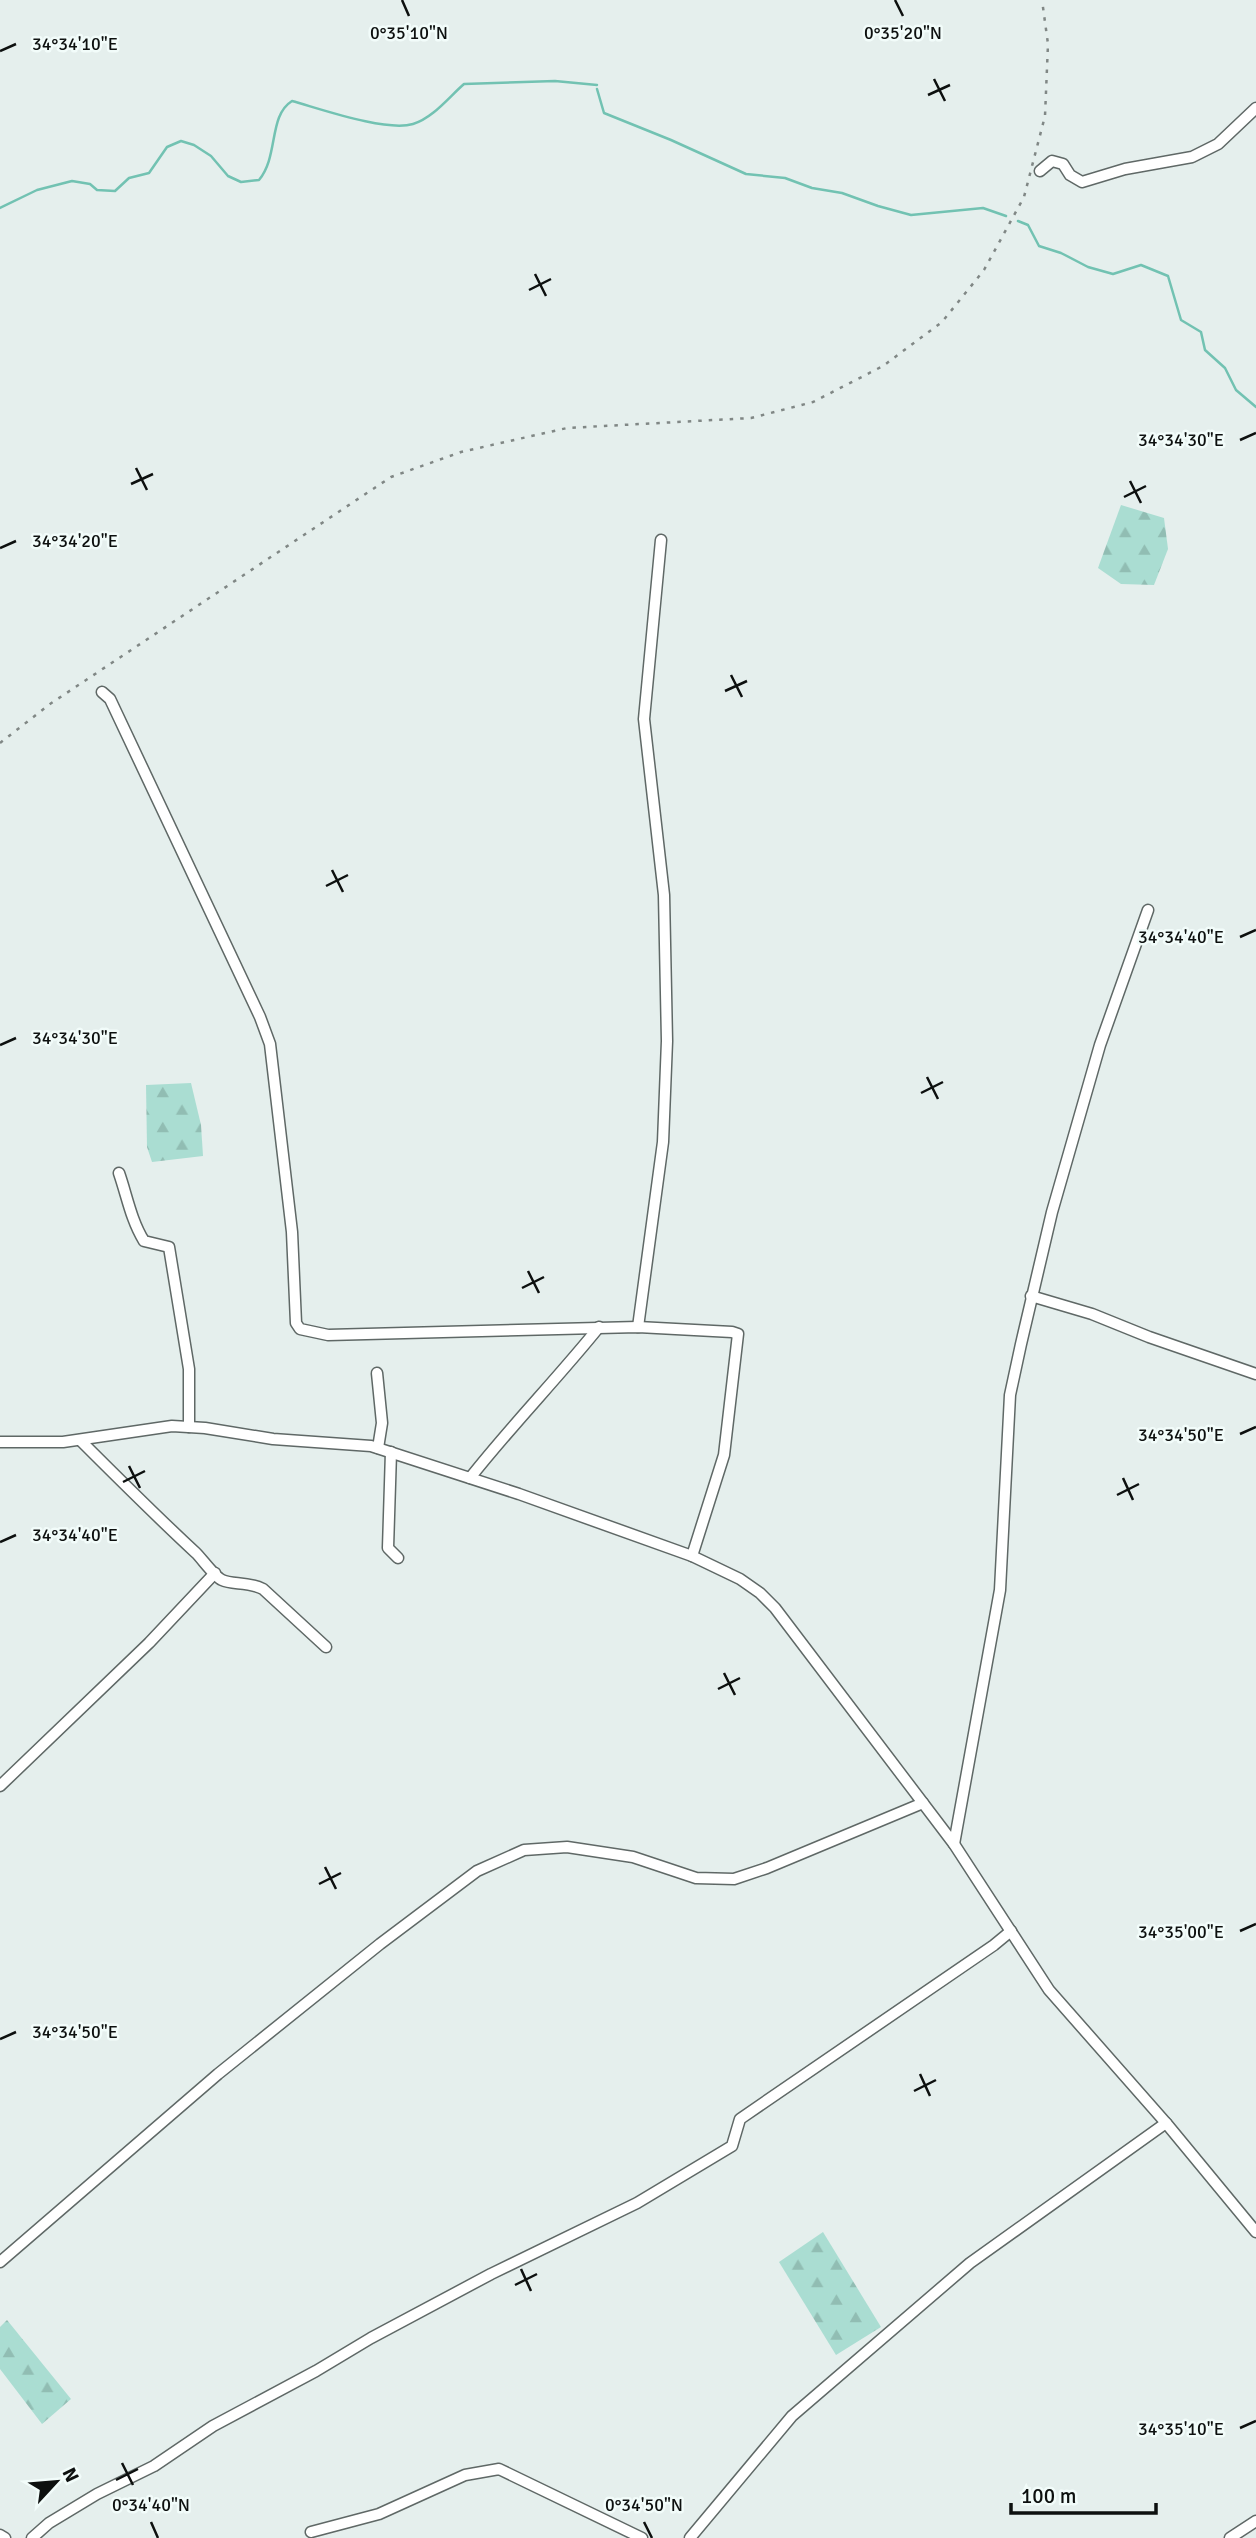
<svg xmlns="http://www.w3.org/2000/svg" width="1256" height="2538" font-family="Signika,sans-serif">
  <defs>
    <pattern id="forest-firs" width="22" height="20" patternUnits="userSpaceOnUse" patternTransform="scale(1.75)"><rect width="22" height="20" fill="#aaddd2"/><path d="M5 1l3.5 6h-7zM16 11l3.5 6h-7z" fill="#91bdb3"/></pattern>
  </defs>
  <rect width="100%" height="100%" fill="#e5efed"/>
  <g fill="url(#forest-firs)">
    <polygon points="1121,505 1164,518 1168,549 1154,585 1121,584 1098,568"/>
    <polygon points="191,1083 201,1125 203,1156 152,1162 147,1147 146,1085"/>
    <polygon points="823,2232 881,2327 836,2355 779,2262"/>
    <polygon points="7,2320 71,2399 42,2424 0,2369 0,2327"/>
  </g>
  <g fill="none" stroke-linecap="round" stroke-linejoin="round">
    <g stroke="#72c2b2" stroke-width="2.5">
      <polyline points="597,89 604,113 671,140 746,174 785,178 812,188 842,193 878,206 911,215 983,208 1006,216"/>
      <path d="M 0,208 L 37,190 L 72,181 L 90,184 L 97,190 L 115,191 L 129,178 L 149,173 L 167,147 L 181,141 L 194,145 L 211,156 L 228,176 L 241,182 L 259,180 C 279,156 268,116 292,101 C 321,109 386,132 413,124 C 433,118 449,97 464,84 L 555,81 L 597,85"/>
      <polyline points="1018,221 1028,225 1039,246 1061,253 1088,267 1113,274 1141,265 1168,276 1181,320 1201,332 1205,350 1225,368 1236,390 1256,407"/>
    </g>
    <defs>
      <g id="minor">
        <polyline points="1040,171 1052,161 1063,164 1070,175 1082,182 1125,169 1192,157 1218,144 1256,108"/>
        <polyline points="102,692 110,699 260,1017 270,1044 292,1232 296,1323 300,1329 328,1335 638,1327 732,1332 738,1334 724,1455 692,1556"/>
        <path d="M 119,1173 C 127,1196 131,1220 144,1241 L 169,1247 L 189,1369 L 189,1427"/>
        <polyline points="1031,1296 1092,1314 1149,1337 1256,1374"/>
        <polyline points="638,1327 663,1142 667,1041 664,895 644,719 661,540"/>
        <polyline points="377,1373 382,1423 378,1448"/>
        <path d="M 80,1440 C 118,1478 156,1516 196,1553 C 203,1560 214,1576 222,1580 C 232,1585 247,1581 263,1589 L 326,1647"/>
        <polyline points="0,1442 63,1442 172,1426 205,1428 273,1439 371,1446 519,1494 692,1556 740,1579 760,1593 775,1608 954,1844 1049,1990 1166,2123 1256,2232"/>
        <polyline points="391,1452 388,1548 398,1558"/>
        <path d="M 470,1478 C 511,1426 557,1379 599,1327"/>
        <polyline points="0,1786 149,1643 215,1573"/>
        <polyline points="954,1844 1000,1590 1010,1395 1021,1344 1052,1212 1100,1045 1148,910"/>
        <polyline points="0,2262 218,2074 380,1944 477,1871 524,1850 567,1847 633,1857 696,1878 734,1879 767,1868 923,1803"/>
        <polyline points="311,2532 379,2514 465,2475 499,2469 642,2538"/>
        <polyline points="0,2535 5,2538"/>
        <polyline points="32,2538 49,2523 97,2494 154,2466 213,2426 316,2371 371,2338 491,2274 637,2203 732,2146 740,2119 994,1945 1011,1931"/>
        <polyline points="690,2538 792,2416 970,2263 1166,2123"/>
        <polyline points="1230,2538 1256,2521"/>
      </g>
    </defs>
    <use href="#minor" stroke="#5f6866" stroke-width="13"/>
    <use href="#minor" stroke="#fff" stroke-width="10"/>
    <polyline stroke="#808785" stroke-width="2.5" stroke-dasharray="3.5 7" stroke-linecap="butt" points="0,743 50,704 391,477 461,452 567,428 751,418 813,402 883,366 942,322 984,270 1024,197 1045,116 1048,44 1042,0"/>
  </g>
  <path fill="none" stroke="#0d100f" stroke-width="2.5" d="M 402,0 L 409,16M 895,0 L 903,16M 0,51 L 16,44M 934,79 L 945,101M 928,95 L 950,85M 535,274 L 546,296M 529,290 L 551,279M 1240,440 L 1256,433M 136,468 L 147,490M 1130,481 L 1141,503M 131,484 L 153,474M 1124,497 L 1146,486M 0,548 L 16,541M 731,675 L 742,697M 725,691 L 747,681M 332,870 L 343,892M 326,886 L 348,875M 1240,937 L 1256,930M 0,1045 L 16,1038M 927,1077 L 938,1099M 921,1093 L 943,1082M 528,1271 L 539,1293M 522,1288 L 544,1277M 1240,1434 L 1256,1427M 129,1466 L 140,1488M 1123,1478 L 1133,1500M 123,1482 L 145,1471M 1117,1495 L 1139,1484M 0,1542 L 16,1535M 724,1673 L 735,1695M 718,1689 L 740,1678M 325,1867 L 336,1889M 319,1884 L 341,1873M 1240,1931 L 1256,1924M 0,2039 L 16,2032M 920,2074 L 930,2096M 914,2091 L 936,2080M 521,2269 L 531,2291M 515,2285 L 537,2274M 1240,2428 L 1256,2421M 122,2463 L 133,2485M 116,2480 L 138,2469M 151,2522 L 158,2538M 644,2522 L 652,2538"/>
  <g font-size="18" text-anchor="middle" fill="#0d100f" stroke="#f2fcfa" stroke-width="5" stroke-linejoin="round" paint-order="stroke">
    <text x="409" y="39">0°35'10"N</text>
    <text x="903" y="39">0°35'20"N</text>
    <text x="75" y="50">34°34'10"E</text>
    <text x="1181" y="446">34°34'30"E</text>
    <text x="75" y="547">34°34'20"E</text>
    <text x="1181" y="943">34°34'40"E</text>
    <text x="75" y="1044">34°34'30"E</text>
    <text x="1181" y="1441">34°34'50"E</text>
    <text x="75" y="1541">34°34'40"E</text>
    <text x="1181" y="1938">34°35'00"E</text>
    <text x="75" y="2038">34°34'50"E</text>
    <text x="1181" y="2435">34°35'10"E</text>
    <text x="151" y="2511">0°34'40"N</text>
    <text x="644" y="2511">0°34'50"N</text>
  </g>
  <g transform="translate(56 2482) rotate(64)" stroke="#f2fcfa" stroke-width="5" paint-order="stroke">
  <path d="M0-5L12 26L0 18L-12 26Z" fill="#0d100f"/>
  <text y="-10" font-size="19" font-weight="bold" text-anchor="middle" fill="#0d100f">N</text>
  </g>
  <path d="M1011 2503v10h145v-10" fill="none" stroke="#0d100f" stroke-width="3.5"/>
  <text x="1021" y="2503" font-size="21" fill="#0d100f" stroke="#f2fcfa" stroke-width="5" paint-order="stroke">100 m</text>
</svg>
